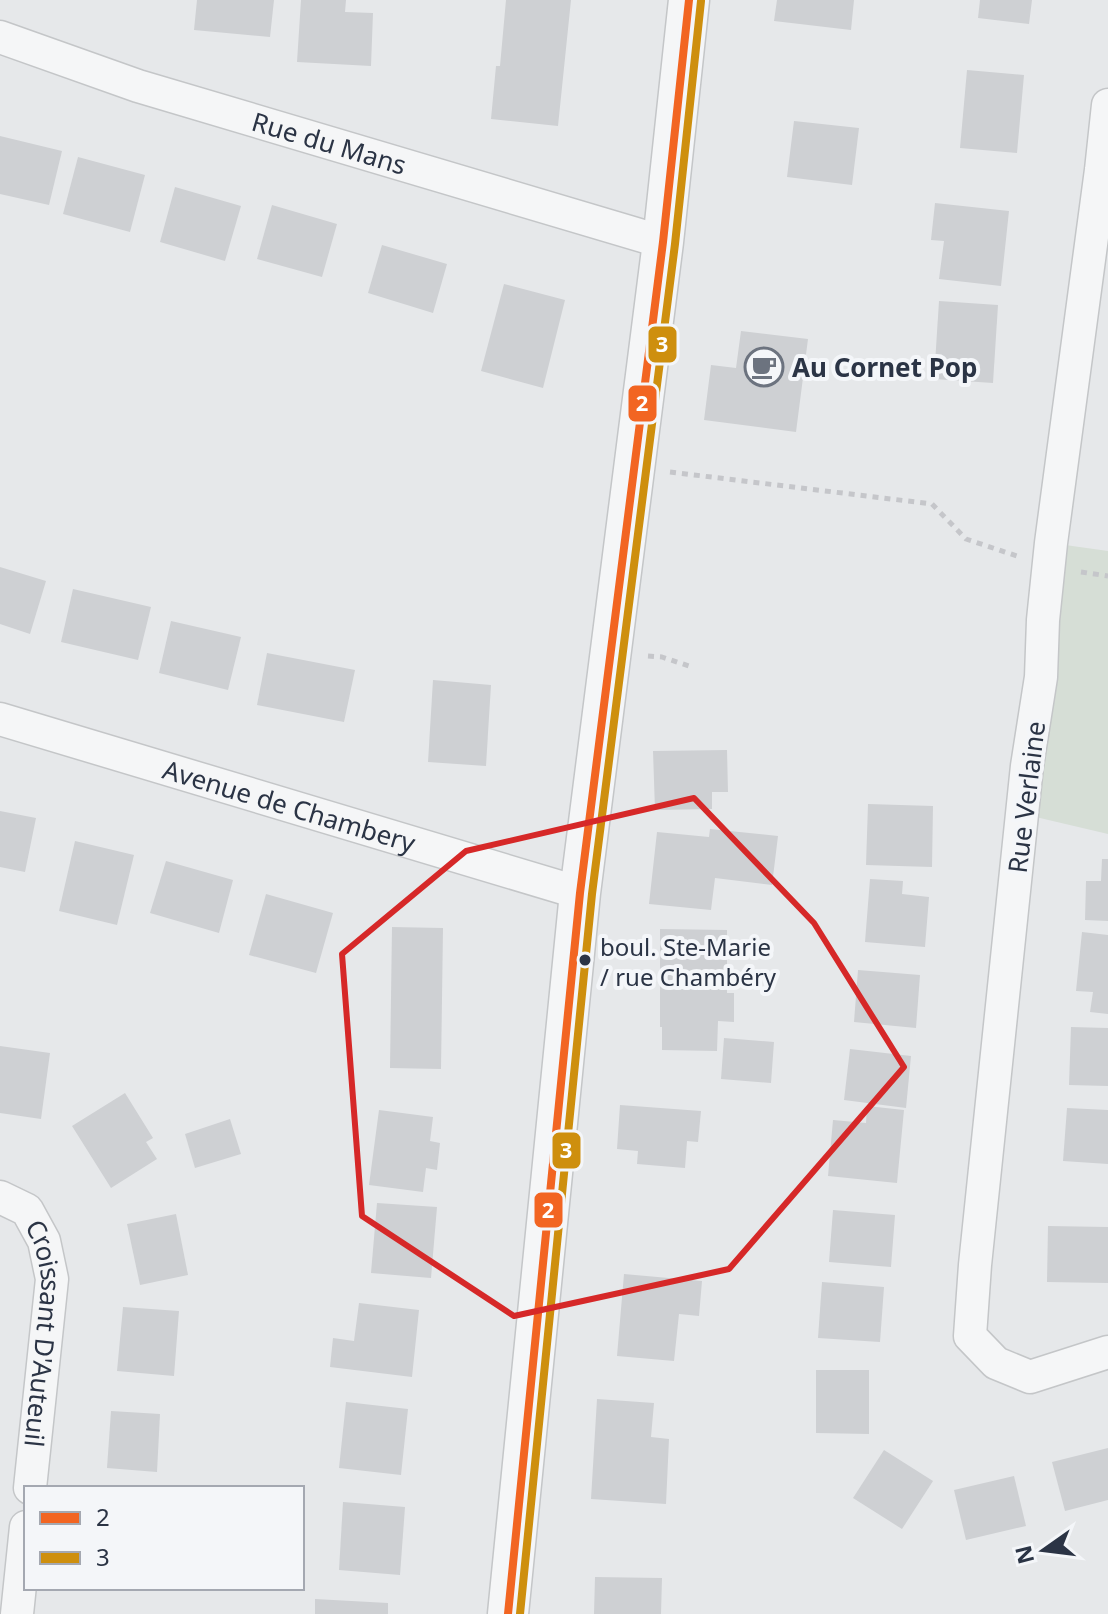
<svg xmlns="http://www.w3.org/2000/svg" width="1108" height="1614" font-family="'Noto Sans',sans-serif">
  <rect width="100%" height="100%" fill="#e6e8ea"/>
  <polygon fill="#d6ded6" points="1051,543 1108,551 1108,834 1023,814"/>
  <g fill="#ced0d3">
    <polygon points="197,0 274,0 270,37 194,30"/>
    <polygon points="301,0 346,0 345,12 373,13 371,66 297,62"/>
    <polygon points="506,0 571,0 558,126 491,119 496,66 500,66"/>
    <polygon points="777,0 854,0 851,30 774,21"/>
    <polygon points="980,0 1032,0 1029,24 978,18"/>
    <polygon points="967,70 1024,75 1017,153 960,148"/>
    <polygon points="794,121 859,128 852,185 787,177"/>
    <polygon points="0,136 62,151 49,205 0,194"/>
    <polygon points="78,157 145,175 130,232 63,214"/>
    <polygon points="175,187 241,206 225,261 160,242"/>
    <polygon points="935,203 1009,211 1001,286 939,279 944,241 931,240"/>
    <polygon points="272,205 337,224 322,277 257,259"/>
    <polygon points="382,245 447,264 433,313 368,293"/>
    <polygon points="504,284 565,300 543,388 481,371"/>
    <polygon points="939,301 998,305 993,383 934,379"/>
    <polygon points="741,331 808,339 796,432 704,420 711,365 736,368"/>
    <polygon points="0,567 46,581 30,634 0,624"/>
    <polygon points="73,589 151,607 138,660 61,642"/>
    <polygon points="171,621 241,637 228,690 159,673"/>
    <polygon points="267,653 355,670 344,722 257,705"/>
    <polygon points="433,680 491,685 486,766 428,762"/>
    <polygon points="727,750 728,792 712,792 712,809 655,810 653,751"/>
    <polygon points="868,804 933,806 932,867 866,865"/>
    <polygon points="0,811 36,818 25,872 0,867"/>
    <polygon points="710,829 778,836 772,885 715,878 711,910 649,904 657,832 709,837"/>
    <polygon points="75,841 134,855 117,925 59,911"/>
    <polygon points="1102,859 1108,859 1108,921 1085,920 1086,881 1101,881"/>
    <polygon points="166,861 233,880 219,933 150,913"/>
    <polygon points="870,879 903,881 902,894 929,897 925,947 865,942"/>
    <polygon points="266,894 333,913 316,973 249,955"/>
    <polygon points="392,927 443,928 441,1069 390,1068"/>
    <polygon points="660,929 727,930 727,993 734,993 734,1022 718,1021 717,1051 662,1050 662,1027 660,1027"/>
    <polygon points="1082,932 1108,935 1108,1014 1090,1012 1093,992 1076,991"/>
    <polygon points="858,970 920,975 916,1028 854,1022"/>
    <polygon points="1071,1027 1108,1028 1108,1086 1069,1085"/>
    <polygon points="724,1038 774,1042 771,1083 721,1079"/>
    <polygon points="0,1046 50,1053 41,1119 0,1113"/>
    <polygon points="850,1049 911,1056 906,1108 844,1100"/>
    <polygon points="125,1093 153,1138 146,1142 157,1159 111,1188 72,1126"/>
    <polygon points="620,1105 701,1111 698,1142 687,1141 685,1168 637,1164 638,1151 617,1149"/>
    <polygon points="867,1106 904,1110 897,1183 828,1176 833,1120 866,1123"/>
    <polygon points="1067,1108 1108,1110 1108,1164 1063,1161"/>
    <polygon points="379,1110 433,1117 430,1141 440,1143 437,1170 426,1168 423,1192 369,1185"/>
    <polygon points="230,1119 241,1154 195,1168 185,1134"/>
    <polygon points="377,1203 437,1207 431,1278 371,1273"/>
    <polygon points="833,1210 895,1215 891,1267 829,1262"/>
    <polygon points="176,1214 188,1275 140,1285 127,1224"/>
    <polygon points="1048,1226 1108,1227 1108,1283 1047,1282"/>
    <polygon points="624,1274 702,1281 699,1316 679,1314 674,1361 617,1356"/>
    <polygon points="822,1282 884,1287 880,1342 818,1338"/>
    <polygon points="359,1303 419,1310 412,1377 330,1367 333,1338 354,1341"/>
    <polygon points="123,1307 179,1311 174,1376 117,1371"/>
    <polygon points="816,1370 869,1370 869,1434 816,1433"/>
    <polygon points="597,1399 654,1403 651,1437 669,1439 666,1504 591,1499"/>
    <polygon points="346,1402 408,1409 401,1475 339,1468"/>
    <polygon points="111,1411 160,1414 157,1472 107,1468"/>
    <polygon points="1108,1448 1108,1500 1065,1511 1052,1462"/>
    <polygon points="884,1450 933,1481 902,1529 853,1498"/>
    <polygon points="1014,1476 1026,1526 966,1540 954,1490"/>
    <polygon points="343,1502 405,1507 400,1575 339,1570"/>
    <polygon points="595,1577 662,1578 661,1614 594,1614"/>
    <polygon points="315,1599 388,1603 388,1614 315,1614"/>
  </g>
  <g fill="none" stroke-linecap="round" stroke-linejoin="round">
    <defs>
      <g id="minor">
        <path id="s1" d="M 0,37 L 138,86 L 663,242"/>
        <polyline points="1108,105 1101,170 1051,543 1043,620 1041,677 1027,766 975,1265 970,1336 996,1363 1030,1377 1108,1352"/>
        <path id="s2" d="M 0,719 L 580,893"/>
        <path id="s3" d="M 0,1197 L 27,1210 L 44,1241 L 52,1279 L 30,1488"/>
        <polyline points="17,1614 26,1527"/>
      </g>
      <polyline id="tertiary" points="508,1614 580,893 663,242 689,0"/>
    </defs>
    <use href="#minor" stroke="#c4c6c8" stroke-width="35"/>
    <use href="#tertiary" stroke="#c4c6c8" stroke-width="43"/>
    <g stroke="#c5c6ca" stroke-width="5" stroke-dasharray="6 6" stroke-linecap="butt">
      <polyline points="670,472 932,504 966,539 1017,556"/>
      <polyline points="1081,572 1108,576"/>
      <polyline points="648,656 662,657 689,666"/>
    </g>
    <use href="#minor" stroke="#f5f6f7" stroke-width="32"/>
    <use href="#tertiary" stroke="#f5f6f7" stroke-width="40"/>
    <defs>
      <polyline id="bus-1" points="508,1614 580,893 663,242 689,0"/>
      <polyline id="bus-2" points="520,1614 592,894 675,244 701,1"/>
    </defs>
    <use href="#bus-1" stroke="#f4f6f9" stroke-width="14"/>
    <use href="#bus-2" stroke="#f4f6f9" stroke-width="14"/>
    <use href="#bus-1" stroke="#f26522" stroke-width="8"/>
    <use href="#bus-2" stroke="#ce8f0e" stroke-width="8"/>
  </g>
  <path fill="none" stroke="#d62828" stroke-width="6" stroke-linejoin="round" d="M 694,798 L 814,923 L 904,1067 L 729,1269 L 514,1316 L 362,1216 L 342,954 L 466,851 Z"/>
  <defs>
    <symbol id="cafe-ring" viewBox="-11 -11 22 22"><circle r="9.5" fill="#f4f6f9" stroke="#6c737f" stroke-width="1.5"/><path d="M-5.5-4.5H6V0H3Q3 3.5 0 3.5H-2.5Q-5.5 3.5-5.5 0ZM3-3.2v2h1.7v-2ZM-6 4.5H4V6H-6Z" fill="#6c737f"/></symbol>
  </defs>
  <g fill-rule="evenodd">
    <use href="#cafe-ring" x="742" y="345" width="44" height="44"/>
  </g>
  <circle fill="#2b3445" stroke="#f4f6f9" stroke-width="3" cx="585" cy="960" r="7"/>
  <g text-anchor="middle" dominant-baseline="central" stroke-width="8" stroke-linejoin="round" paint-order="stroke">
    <g font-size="24" fill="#2b3445" stroke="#f4f6f9" text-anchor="start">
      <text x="600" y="946">boul. Ste-Marie<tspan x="600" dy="30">/ rue Chambéry</tspan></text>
    </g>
    <g font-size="26" fill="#2b3445" stroke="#f4f6f9">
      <text stroke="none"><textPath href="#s1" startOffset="346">Rue du Mans</textPath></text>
      <text transform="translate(1026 797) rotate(-83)">Rue Verlaine</text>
      <text stroke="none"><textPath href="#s2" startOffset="302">Avenue de Chambery</textPath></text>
      <text stroke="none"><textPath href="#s3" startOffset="158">Croissant D'Auteuil</textPath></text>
    </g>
    <g font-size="26" font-weight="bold" fill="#2b3445" stroke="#f4f6f9" text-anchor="start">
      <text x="792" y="367">Au Cornet Pop</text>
    </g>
  </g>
  <g stroke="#f4f6f9" stroke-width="3">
    <rect x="647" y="325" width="31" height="39" rx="8" fill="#ce8f0e"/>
    <rect x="627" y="384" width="31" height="39" rx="8" fill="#f26522"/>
    <rect x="551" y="1131" width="31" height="39" rx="8" fill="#ce8f0e"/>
    <rect x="533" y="1191" width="31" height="38" rx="8" fill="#f26522"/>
  </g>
  <g font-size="22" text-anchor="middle" font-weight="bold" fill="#fff">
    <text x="662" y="352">3</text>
    <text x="642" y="411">2</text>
    <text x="566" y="1158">3</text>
    <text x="548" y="1218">2</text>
  </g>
  <rect x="24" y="1486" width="280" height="104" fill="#f4f6f9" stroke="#a4a8b1" stroke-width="2"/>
  <rect x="40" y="1512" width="40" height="12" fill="#f26522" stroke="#a4a8b1" stroke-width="2"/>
  <text x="96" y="1526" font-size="24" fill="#2b3445">2</text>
  <rect x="40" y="1552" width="40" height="12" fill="#ce8f0e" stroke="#a4a8b1" stroke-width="2"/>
  <text x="96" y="1566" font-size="24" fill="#2b3445">3</text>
  <g transform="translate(1044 1550) rotate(256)" stroke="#f4f6f9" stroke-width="6" paint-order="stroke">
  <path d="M0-6L14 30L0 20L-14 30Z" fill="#2b3445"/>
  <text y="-12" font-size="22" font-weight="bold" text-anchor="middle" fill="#2b3445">N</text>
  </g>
</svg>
